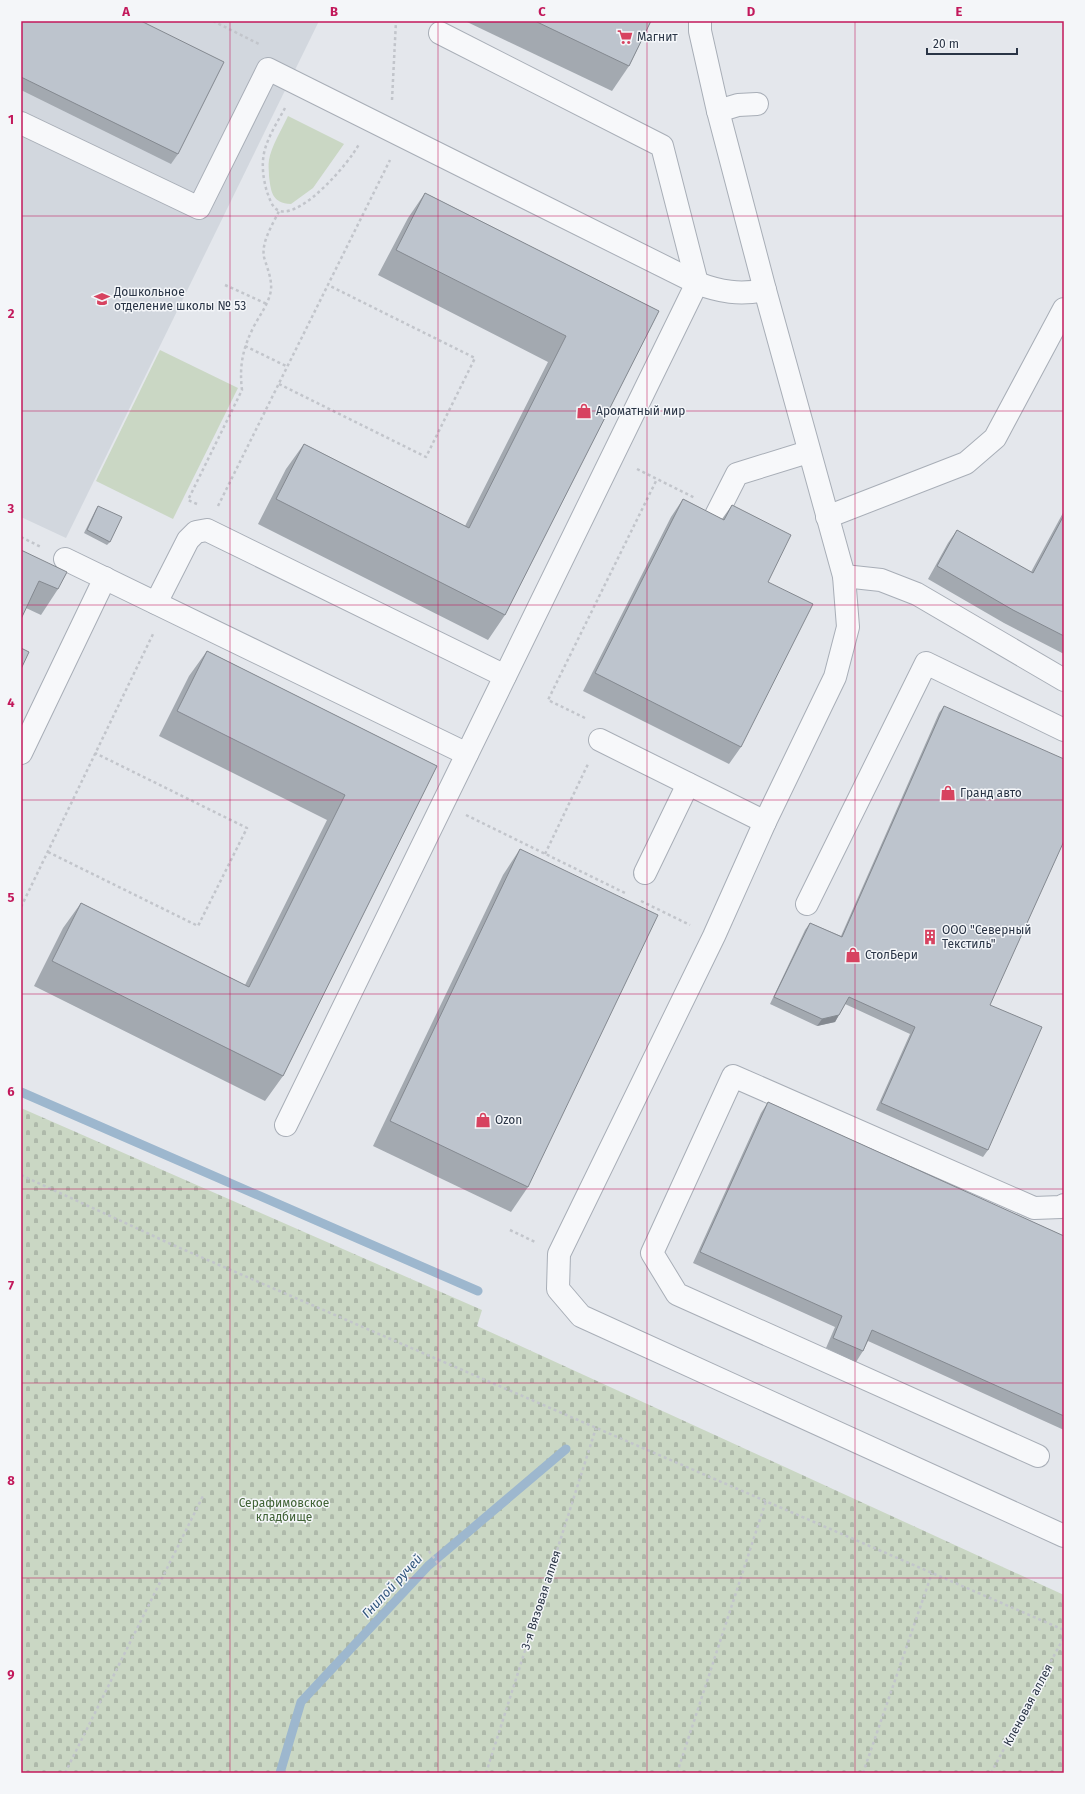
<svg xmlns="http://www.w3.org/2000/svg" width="1085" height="1794" font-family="'Fira Sans',sans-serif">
  <defs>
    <pattern id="cemetery-stones" width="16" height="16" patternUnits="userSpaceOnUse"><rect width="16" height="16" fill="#cad7c4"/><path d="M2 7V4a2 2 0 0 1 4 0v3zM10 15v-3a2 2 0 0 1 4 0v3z" fill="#aeb9aa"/></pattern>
  </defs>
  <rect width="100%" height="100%" fill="#e4e7ec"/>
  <polygon fill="#d2d7de" points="21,21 319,21 66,538 21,517"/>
  <polygon fill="url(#cemetery-stones)" points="21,1108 482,1310 477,1326 1064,1595 1064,1773 21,1773"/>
  <g fill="#cad7c4">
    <path d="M 288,116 L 344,144 L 313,188 L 291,204 C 272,203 271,192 269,176 C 269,171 268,165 269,160 C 271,147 282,129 288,116 Z"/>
    <polygon points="160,350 238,388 173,519 96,481"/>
  </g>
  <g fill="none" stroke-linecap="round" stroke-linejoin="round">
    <g stroke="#9db7ce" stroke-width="9">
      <polyline points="21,1092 478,1291"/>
      <polyline points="280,1773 301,1702 428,1566 566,1449"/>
    </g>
    <defs>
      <g id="minor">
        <polyline points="700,21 700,31 718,111 765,290 844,576 848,627 835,677 765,822 714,936 559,1254 558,1289 581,1316 1064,1536"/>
        <polyline points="718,111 738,105 757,104"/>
        <path d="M 21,123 L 199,208 L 268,69 L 697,283 C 720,292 740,295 765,290"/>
        <polyline points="827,517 966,463 995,438 1064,309"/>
        <polyline points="709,529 737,474 808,452"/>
        <polyline points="65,559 467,754"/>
        <polyline points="844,576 881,580 917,594 1064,680"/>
        <polyline points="156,603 188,540 196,532 207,530 505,676"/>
        <polyline points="600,740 765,822"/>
        <polyline points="21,753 105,578"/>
        <polyline points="645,873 688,784"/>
        <polyline points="807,904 926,663 1064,730"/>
        <polyline points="286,1125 697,283 662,146 440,33"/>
        <polyline points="1038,1456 677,1294 652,1253 733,1076 1034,1208 1061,1207 1064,1205"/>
      </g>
    </defs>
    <use href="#minor" stroke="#a8aeb7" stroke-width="24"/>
    <g stroke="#c2c5cb" stroke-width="2.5" stroke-dasharray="3 3" stroke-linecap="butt">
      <polyline points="213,21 259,44"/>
      <polyline points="392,100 396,21"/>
      <path d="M 285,108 C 278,121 269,135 265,149 C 261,163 263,178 267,192 C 270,199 272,209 280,211 C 303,217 350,162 359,144"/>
      <polyline points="225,285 267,304"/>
      <polyline points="245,346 288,367"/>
      <polyline points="279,384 426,457 475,358 328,285"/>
      <polyline points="637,469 695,498"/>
      <path d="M 197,504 L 188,500 L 242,390 C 239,365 243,348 254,326 C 261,313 269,303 271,290 C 272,278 267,268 264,257 C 261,242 273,224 279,211"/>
      <polyline points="218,506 390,160"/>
      <polyline points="21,537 41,547"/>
      <polyline points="585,718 548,700 657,479"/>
      <polyline points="466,815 627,894"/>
      <polyline points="48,852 198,926 247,828 95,753"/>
      <polyline points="545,854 588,764"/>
      <polyline points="641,901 690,925"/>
      <polyline points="21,907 154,632"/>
      <polyline points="21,1175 173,1245 1064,1630"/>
      <polyline points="510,1230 535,1242"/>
      <polyline points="429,1551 442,1569"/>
      <polyline points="65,1773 204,1494"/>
      <polyline points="486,1773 596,1428"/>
      <polyline points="677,1773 766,1501"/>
      <polyline points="863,1773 932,1573"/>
      <polyline points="991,1773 1064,1637"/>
    </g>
    <use href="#minor" stroke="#f7f8fa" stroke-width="22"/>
  </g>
  <g fill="#a3a9b0">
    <polygon points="21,21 178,154 171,164 21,90"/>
    <polygon points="465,21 651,21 629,66 612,91"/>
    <polygon points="425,193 659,311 505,615 488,640 258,524 286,469 304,444 465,526 548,362 378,275 408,218"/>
    <polygon points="683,499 722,519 732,505 768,582 741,747 729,764 583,691 671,517"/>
    <polygon points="98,506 110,542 107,545 84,533 96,509"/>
    <polygon points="1064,511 1064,654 1004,623 928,579 948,543 957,530 1031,572"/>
    <polygon points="21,550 58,589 41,615 26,608"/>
    <polygon points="207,651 437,766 283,1076 265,1101 34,986 63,928 81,903 245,985 327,820 159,736 189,676"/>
    <polygon points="944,706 990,1005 988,1150 983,1157 876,1110 910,1034 845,1004 835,1022 817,1026 770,1004 805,930 810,923 841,936 939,713"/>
    <polygon points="520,849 528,1187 511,1212 373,1146 503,875"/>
    <polygon points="768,1102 1064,1236 1064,1430 868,1341 863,1351 856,1362 826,1348 835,1327 693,1263 761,1113"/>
  </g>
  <polygon fill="#848990" points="839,1015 835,1022 817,1026 822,1019"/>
  <g fill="#bdc4cd" stroke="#848990">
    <polygon points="21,21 141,21 224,62 178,154 21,77"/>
    <polygon points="535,21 651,21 629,66"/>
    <polygon points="425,193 659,311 505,615 276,499 304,444 469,528 566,336 396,250"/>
    <polygon points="683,499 724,520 732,505 791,535 768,582 813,604 741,747 595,673"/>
    <polygon points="98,506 122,517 110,542 87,530"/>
    <polygon points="1064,515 1064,636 1013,610 937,566 957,530 1033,573"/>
    <polygon points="21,550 67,572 58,589 39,581 21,619"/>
    <polygon points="21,648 29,652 21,669"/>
    <polygon points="207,651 437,766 283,1076 52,961 81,903 249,987 345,795 177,711"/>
    <polygon points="944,706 1064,759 1064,841 990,1005 1042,1027 988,1150 881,1103 915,1027 849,997 839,1015 822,1019 774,997 810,923 842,937"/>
    <polygon points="520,849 658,915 528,1187 390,1121"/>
    <polygon points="768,1102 1064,1236 1064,1416 872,1330 863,1351 833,1338 842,1316 700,1252"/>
  </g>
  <path fill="none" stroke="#c2185b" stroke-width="1" stroke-opacity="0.55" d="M 230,21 L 230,1773M 438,21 L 438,1773M 647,21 L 647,1773M 855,21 L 855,1773M 21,216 L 1064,216M 21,411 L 1064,411M 21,605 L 1064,605M 21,800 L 1064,800M 21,994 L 1064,994M 21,1189 L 1064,1189M 21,1383 L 1064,1383M 21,1578 L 1064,1578"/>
  <defs>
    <symbol id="supermarket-bare" viewBox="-9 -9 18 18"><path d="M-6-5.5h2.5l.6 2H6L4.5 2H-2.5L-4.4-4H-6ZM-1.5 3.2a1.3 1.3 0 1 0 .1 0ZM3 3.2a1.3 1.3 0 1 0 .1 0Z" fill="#d74360" stroke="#f4f6f9" stroke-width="2.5" paint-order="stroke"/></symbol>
    <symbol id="school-bare" viewBox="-9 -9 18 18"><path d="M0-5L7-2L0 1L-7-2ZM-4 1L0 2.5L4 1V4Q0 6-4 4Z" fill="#d74360" stroke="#f4f6f9" stroke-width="2.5" paint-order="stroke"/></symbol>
    <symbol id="shop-bare" viewBox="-9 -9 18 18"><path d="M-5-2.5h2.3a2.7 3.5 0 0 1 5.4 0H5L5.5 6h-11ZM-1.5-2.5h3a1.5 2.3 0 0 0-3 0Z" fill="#d74360" stroke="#f4f6f9" stroke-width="2.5" paint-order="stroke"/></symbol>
    <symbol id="building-bare" viewBox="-9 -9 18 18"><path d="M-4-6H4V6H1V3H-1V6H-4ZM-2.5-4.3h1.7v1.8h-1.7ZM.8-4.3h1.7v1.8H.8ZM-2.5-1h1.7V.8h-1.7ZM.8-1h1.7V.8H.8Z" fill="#d74360" stroke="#f4f6f9" stroke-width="2.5" paint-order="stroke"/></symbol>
  </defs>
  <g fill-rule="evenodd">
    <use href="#supermarket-bare" x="614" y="26" width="22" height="22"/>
    <use href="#school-bare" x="91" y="288" width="22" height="22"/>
    <use href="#shop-bare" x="573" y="400" width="22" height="22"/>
    <use href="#shop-bare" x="937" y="782" width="22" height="22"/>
    <use href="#building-bare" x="919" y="926" width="22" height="22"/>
    <use href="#shop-bare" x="842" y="944" width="22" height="22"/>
    <use href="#shop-bare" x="472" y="1109" width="22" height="22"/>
  </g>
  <g text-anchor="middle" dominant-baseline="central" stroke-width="3" stroke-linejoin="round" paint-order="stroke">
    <g font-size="12" fill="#2a3546" stroke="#f4f6f9" text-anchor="start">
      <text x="637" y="37">Магнит</text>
      <text x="114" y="292">Дошкольное<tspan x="114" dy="14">отделение школы № 53</tspan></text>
      <text x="596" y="411">Ароматный мир</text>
      <text x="960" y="793">Гранд авто</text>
      <text x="942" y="930">ООО "Северный<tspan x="942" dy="14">Текстиль"</tspan></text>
      <text x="865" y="955">СтолБери</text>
      <text x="495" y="1120">Ozon</text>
    </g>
    <g font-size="12" fill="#416336" stroke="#f4f6f9">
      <text x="284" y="1503">Серафимовское<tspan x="284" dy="14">кладбище</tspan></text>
    </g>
    <g font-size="12" fill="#2a3546" stroke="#f4f6f9">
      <text transform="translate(541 1600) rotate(-72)">3-я Вязовая аллея</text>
      <text transform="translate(1028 1705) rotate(-62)">Кленовая аллея</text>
    </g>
    <g font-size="13" font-style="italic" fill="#31567d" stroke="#f4f6f9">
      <text transform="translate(392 1586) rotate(-47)">Гнилой ручей</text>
    </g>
  </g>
  <rect width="1085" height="1794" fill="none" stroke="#f4f6f9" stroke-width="44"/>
  <path d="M927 48v6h90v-6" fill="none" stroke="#2a3546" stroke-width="2"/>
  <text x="933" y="48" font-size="12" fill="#2a3546" stroke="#f4f6f9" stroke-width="3" paint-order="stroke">20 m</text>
  <rect x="22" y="22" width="1041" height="1750" fill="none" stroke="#c2185b" stroke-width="1.5"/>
  <g font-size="13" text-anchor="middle" font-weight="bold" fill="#c2185b">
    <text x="126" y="16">A</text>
    <text x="334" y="16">B</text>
    <text x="542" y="16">C</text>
    <text x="751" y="16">D</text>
    <text x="959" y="16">E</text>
    <text x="11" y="124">1</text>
    <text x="11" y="318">2</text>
    <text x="11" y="513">3</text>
    <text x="11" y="707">4</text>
    <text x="11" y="902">5</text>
    <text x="11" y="1096">6</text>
    <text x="11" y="1290">7</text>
    <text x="11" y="1485">8</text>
    <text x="11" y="1679">9</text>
  </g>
</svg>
